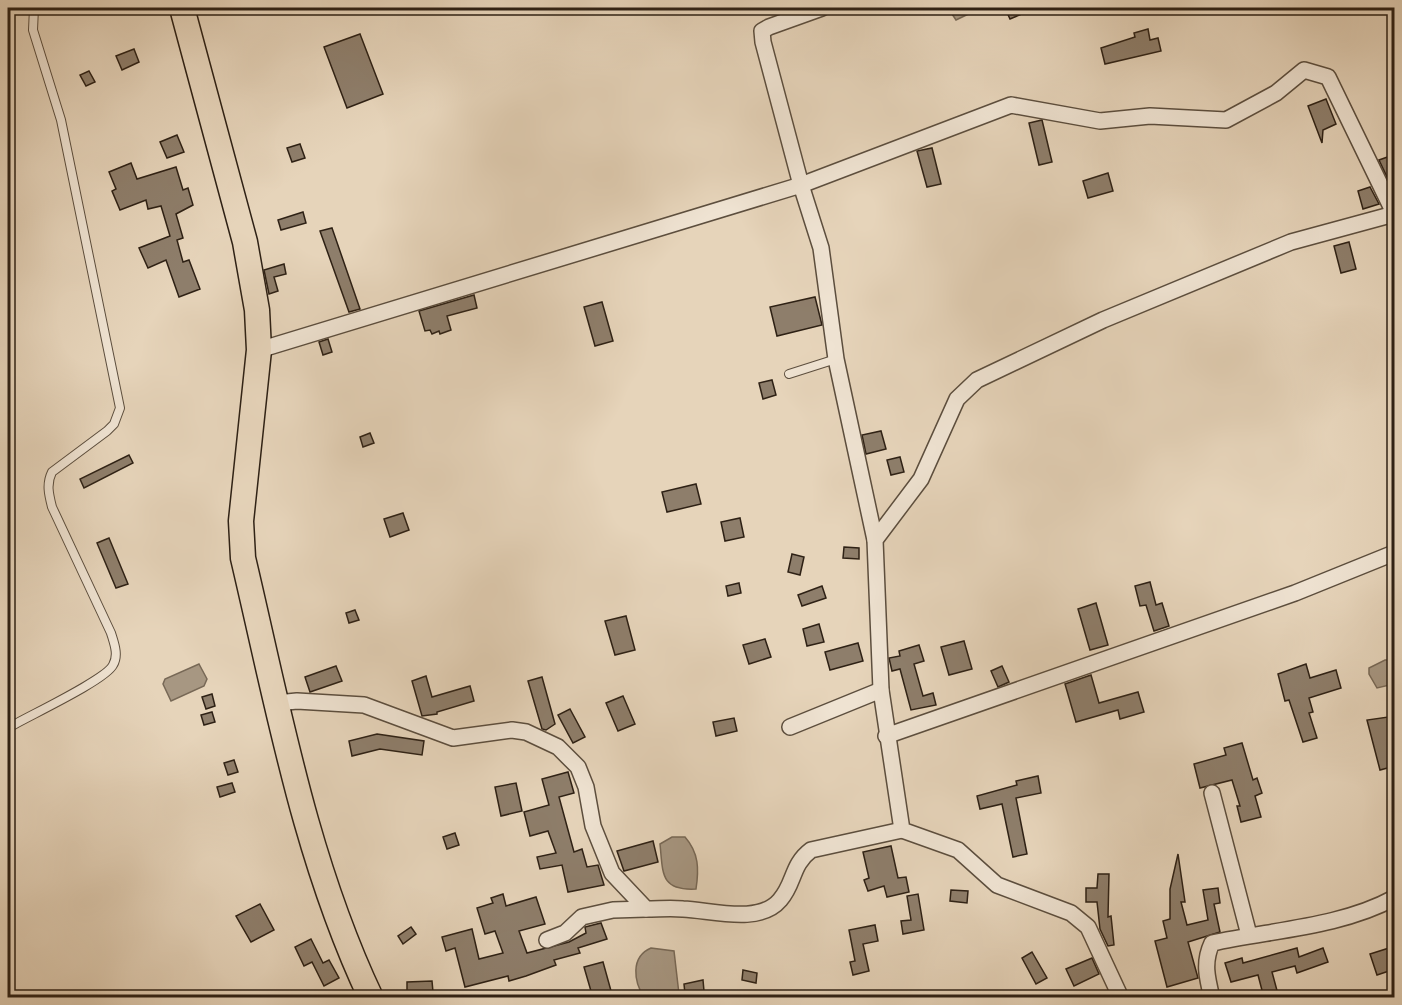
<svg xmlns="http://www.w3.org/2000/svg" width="1402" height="1005" font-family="'Sorts Mill Goudy',serif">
  <rect width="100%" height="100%" fill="#e6d4ba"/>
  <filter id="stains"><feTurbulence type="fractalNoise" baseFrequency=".00333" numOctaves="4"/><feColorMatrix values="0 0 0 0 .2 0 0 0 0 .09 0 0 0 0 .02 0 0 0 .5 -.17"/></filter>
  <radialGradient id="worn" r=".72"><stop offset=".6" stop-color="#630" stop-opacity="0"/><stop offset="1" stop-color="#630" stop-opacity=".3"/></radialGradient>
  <g fill="#a79782" stroke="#776856" stroke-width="1.5">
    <polygon points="948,8 981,8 956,20"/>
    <polygon points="1385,660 1392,660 1394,684 1377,688 1369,674 1369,668"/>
    <polygon points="199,664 207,679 204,686 171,701 163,684 165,679"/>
    <path d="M 672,837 L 685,837 C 699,853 699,869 696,889 C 660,891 663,873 660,844 Z"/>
    <path d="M 651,948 L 674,951 L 679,994 L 677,997 L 644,997 C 634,982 630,957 651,948 Z"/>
  </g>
  <g fill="#8e7e6b" stroke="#2e2115" stroke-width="1.5">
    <polygon points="1005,8 1036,8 1010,19"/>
    <polygon points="1148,29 1150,40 1158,38 1161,51 1105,64 1101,48 1135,37 1134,33"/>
    <polygon points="360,34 383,94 347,108 324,47"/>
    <polygon points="134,49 139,62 122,70 116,56"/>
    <polygon points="89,71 95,82 86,86 80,75"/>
    <polygon points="1326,99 1336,124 1323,130 1322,143 1308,106"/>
    <polygon points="1042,120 1052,162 1039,165 1029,123"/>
    <polygon points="177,135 184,152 167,158 160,142"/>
    <polygon points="300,144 305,158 292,162 287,148"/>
    <polygon points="932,148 941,184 927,187 917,151"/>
    <polygon points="1393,155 1395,177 1388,179 1379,160"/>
    <polygon points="131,163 137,179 176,167 183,190 188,188 193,205 176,214 183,238 177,240 183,262 189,260 200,289 179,297 166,260 148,268 139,248 170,236 161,206 148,209 146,200 120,210 112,191 116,189 109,172"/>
    <polygon points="1108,173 1113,191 1088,198 1083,181"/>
    <polygon points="1370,187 1379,204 1363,209 1358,191"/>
    <polygon points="303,212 306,223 281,230 278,220"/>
    <polygon points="332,228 360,309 349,312 320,231"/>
    <polygon points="1349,242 1356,269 1341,273 1334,246"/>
    <polygon points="284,264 286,274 274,277 278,291 269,294 264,270"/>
    <polygon points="474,295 477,308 447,316 451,330 440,334 439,331 432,334 430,330 425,331 419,311"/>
    <polygon points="815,297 822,325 777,336 770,307"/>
    <polygon points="602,302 613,341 595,346 584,307"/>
    <polygon points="328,339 332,352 323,355 319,342"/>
    <polygon points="772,380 776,395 763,399 759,383"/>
    <polygon points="881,431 886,449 866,454 862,435"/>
    <polygon points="370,433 374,443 363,447 360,437"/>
    <polygon points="129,455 133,463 84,488 80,479"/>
    <polygon points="900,457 904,472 891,475 887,460"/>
    <polygon points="696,484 701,504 667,512 662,492"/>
    <polygon points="403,513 409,530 390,537 384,519"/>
    <polygon points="740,518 744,537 725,541 721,522"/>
    <polygon points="109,538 128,584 116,588 97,543"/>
    <polygon points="844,547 859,548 859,559 843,558"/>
    <polygon points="792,554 804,557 800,575 788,572"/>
    <polygon points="1150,582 1156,605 1162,603 1169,626 1154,631 1146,605 1140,606 1135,586"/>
    <polygon points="739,583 741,593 728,596 726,586"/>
    <polygon points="822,586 826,598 802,606 798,595"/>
    <polygon points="1096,603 1108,645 1090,650 1078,609"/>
    <polygon points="355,610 359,620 349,623 346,613"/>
    <polygon points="626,616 635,650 615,655 605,621"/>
    <polygon points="819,624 824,642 807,646 803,629"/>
    <polygon points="765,639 771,657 749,664 743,645"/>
    <polygon points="964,641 972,669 949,675 941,647"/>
    <polygon points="858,643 863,661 830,670 825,652"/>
    <polygon points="919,645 924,661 914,664 923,696 933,693 936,705 911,710 900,669 892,671 889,658 900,656 899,651"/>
    <polygon points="1306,664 1310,678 1336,670 1341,688 1309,698 1313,712 1309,713 1317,738 1303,742 1289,700 1285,701 1278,674"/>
    <polygon points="336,666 342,681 310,692 305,677"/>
    <polygon points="1002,666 1009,682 998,687 991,671"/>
    <polygon points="1091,675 1099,703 1138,692 1144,712 1120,719 1118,710 1076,722 1065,684"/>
    <polygon points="426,676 432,697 470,686 474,701 437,712 437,714 422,716 412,681"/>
    <polygon points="542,677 555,724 546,730 542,729 528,681"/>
    <polygon points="212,694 215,706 206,709 202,697"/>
    <polygon points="623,696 635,724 618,731 606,703"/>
    <polygon points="570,709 585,737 573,743 558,715"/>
    <polygon points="212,712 215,722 204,725 201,715"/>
    <polygon points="1395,716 1395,766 1380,770 1367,720"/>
    <polygon points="734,718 737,731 716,736 713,722"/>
    <polygon points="377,734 424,741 422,755 380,749 352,756 349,741"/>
    <polygon points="1242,743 1253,780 1257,778 1262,793 1255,796 1261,817 1241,822 1237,806 1240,806 1232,780 1200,788 1194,764 1226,755 1224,748"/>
    <polygon points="234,760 238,772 228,775 224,763"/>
    <polygon points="568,772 574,793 559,797 574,852 582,849 587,867 598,865 604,885 568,892 562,865 540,869 537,857 556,853 548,831 530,836 524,812 549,805 542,779"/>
    <polygon points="1038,776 1041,793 1016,798 1027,854 1013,857 1002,804 980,809 977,796 1017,785 1016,781"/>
    <polygon points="232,783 235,792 220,797 217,787"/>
    <polygon points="516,783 522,811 501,816 495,787"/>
    <polygon points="455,833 459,845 447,849 443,837"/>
    <polygon points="653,841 658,862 624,871 617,851"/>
    <polygon points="891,846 898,878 906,877 909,892 887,897 884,886 868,891 864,880 869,878 863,852"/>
    <polygon points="1178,854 1185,902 1181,902 1187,925 1208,920 1203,890 1218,888 1220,903 1214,904 1220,932 1188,942 1198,978 1167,987 1155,941 1167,938 1163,921 1170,919 1170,889"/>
    <polygon points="1098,874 1109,874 1108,917 1111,916 1114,945 1108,946 1100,929 1097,902 1086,902 1086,888 1097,888"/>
    <polygon points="951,890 968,891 967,903 950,901"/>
    <polygon points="503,894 506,906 536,897 545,924 519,931 527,953 569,942 586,933 585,927 601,923 607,939 578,948 580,953 554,960 556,965 526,976 509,981 508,976 465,987 455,948 446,951 442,937 472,929 479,959 503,953 495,931 485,934 477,908 493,903 491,898"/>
    <polygon points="918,894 924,930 903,934 901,921 911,920 907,896"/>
    <polygon points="260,904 274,930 251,942 236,916"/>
    <polygon points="875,925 878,941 863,944 869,971 853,975 850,962 855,961 849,930"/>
    <polygon points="411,927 416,934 403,944 398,936"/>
    <polygon points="311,939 323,963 329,960 339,978 324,986 312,962 304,966 295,947"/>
    <polygon points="1297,948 1299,957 1323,948 1328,962 1297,973 1295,966 1272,972 1279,998 1264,998 1258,975 1231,982 1225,963 1242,958 1243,963"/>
    <polygon points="1389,948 1395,969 1377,975 1370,954"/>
    <polygon points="1032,952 1047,978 1036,984 1022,958"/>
    <polygon points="1092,958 1099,974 1074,986 1066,969"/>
    <polygon points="603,962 613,998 593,998 584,967"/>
    <polygon points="743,970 757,973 756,983 742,980"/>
    <polygon points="703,980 704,991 685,994 684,984"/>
    <polygon points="432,981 433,992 407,993 407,982"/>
  </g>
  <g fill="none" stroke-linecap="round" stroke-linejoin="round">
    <defs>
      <g id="service">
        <polyline points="789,374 836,359"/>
        <path d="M 8,728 C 26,717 106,680 113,665 C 119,655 114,643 111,633 L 52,507 C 49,495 46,484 52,472 L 107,431 L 114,424 L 120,408 L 61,120 L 33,30 L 34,8"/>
      </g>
      <g id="minor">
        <polyline points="822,8 769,27 762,31 763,42 801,185 821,248 836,359 875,540"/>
        <polyline points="259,350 801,185 1011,105 1100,121 1150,116 1226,120 1276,93 1304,70 1328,77 1394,213"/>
        <path d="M 277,703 L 297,701 L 364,705 L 453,738 L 512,730 L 526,732 L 558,747 L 578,767 L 586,787 L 593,826 L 612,873 L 646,909 C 659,909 671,908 683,909 C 711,910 759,925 780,900 C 795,883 791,865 811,850 L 902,830"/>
        <polyline points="790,727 881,690"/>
        <polyline points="886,736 1295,593 1394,553"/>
        <polyline points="1212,793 1249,935"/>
        <polyline points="547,940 565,933 582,917 613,910 646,909"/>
        <polyline points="1121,998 1088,927 1071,913 997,885 958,850 902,830 881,690 875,540 921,479 957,399 977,380 1103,320 1291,242 1394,214"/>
        <path d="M 1212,998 C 1207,978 1203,962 1212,943 C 1271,930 1341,927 1394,898"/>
      </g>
      <path id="trunk" d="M 182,8 L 245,242 L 257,310 L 259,350 L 241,521 L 243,558 C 278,706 305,859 371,998"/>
    </defs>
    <use href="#service" stroke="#5c4e3e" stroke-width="10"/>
    <use href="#minor" stroke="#5c4e3e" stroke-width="18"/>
    <use href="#trunk" stroke="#2e2115" stroke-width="27"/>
    <use href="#service" stroke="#efe3d2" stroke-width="8"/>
    <use href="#minor" stroke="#efe3d2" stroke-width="15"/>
    <use href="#trunk" stroke="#e6d4ba" stroke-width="24"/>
  </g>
  <rect width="1402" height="1005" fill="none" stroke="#e6d4ba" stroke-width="30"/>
  <rect x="9" y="9" width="1384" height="987" fill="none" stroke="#2e2115" stroke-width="3"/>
  <rect x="15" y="15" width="1372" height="975" fill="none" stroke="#2e2115" stroke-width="1.5"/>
  <rect width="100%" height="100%" filter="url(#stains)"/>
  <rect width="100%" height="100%" fill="url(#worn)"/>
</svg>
